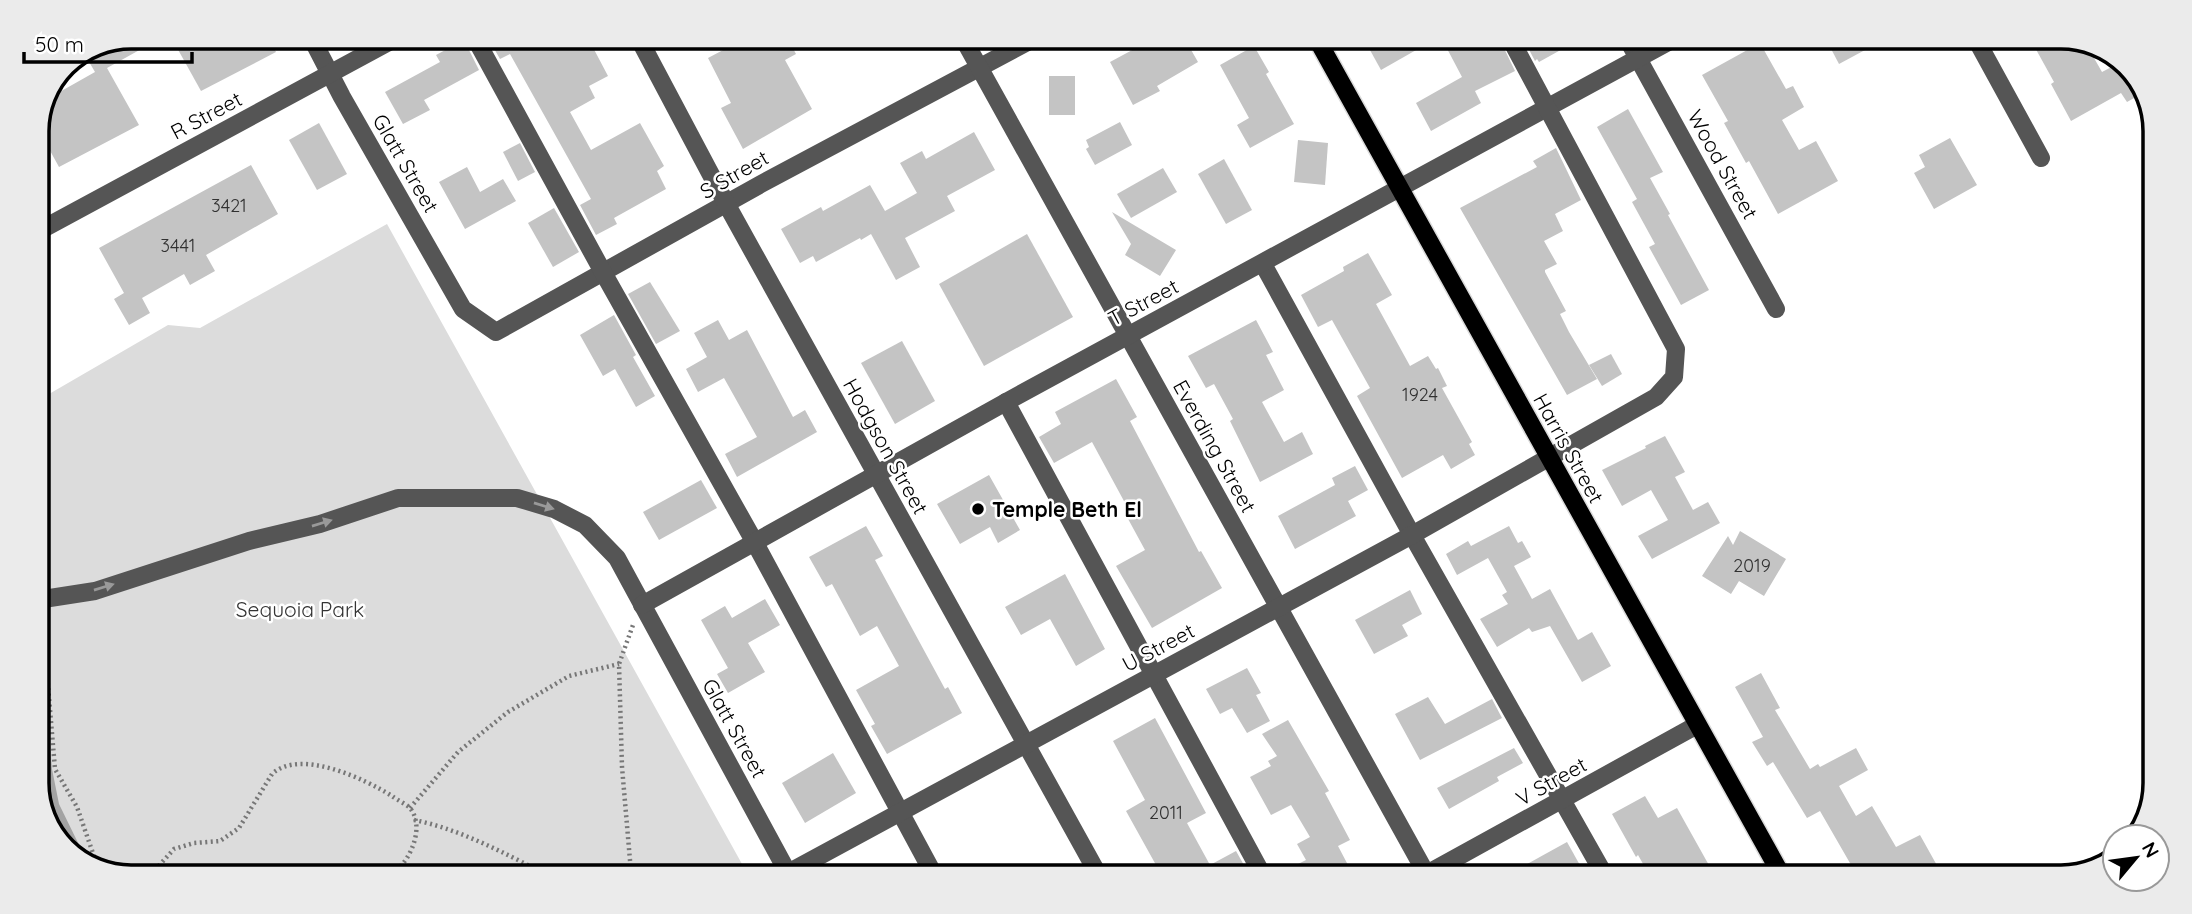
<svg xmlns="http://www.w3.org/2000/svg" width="2192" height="914" font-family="Quicksand,sans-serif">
  <rect width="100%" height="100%" fill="#fff"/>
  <polygon fill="#dcdcdc" points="387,224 747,873 95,870 56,840 37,790 37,401 168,325 200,328"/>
  <polygon fill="#a3a3a3" points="37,673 44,674 52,769 59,804 81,849 78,858 56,840 37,790"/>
  <g fill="#c4c4c4">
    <polygon points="131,37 163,37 107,68 139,125 59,167 37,127 49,98 95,72 85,55"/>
    <polygon points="171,37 268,37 276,52 201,91"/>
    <polygon points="488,38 588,38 608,76 589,86 595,98 570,112 591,150 640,123 664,166 657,171 666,189 614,218 617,224 596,235 580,205 591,199 510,54 500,59"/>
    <polygon points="744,39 788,39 796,54 785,60 812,109 743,149 721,108 731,103 708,58"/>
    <polygon points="464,40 479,70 424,100 430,110 403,124 385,92 440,62 436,55"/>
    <polygon points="1156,40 1186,41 1198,62 1157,86 1160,91 1133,105 1110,62 1136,48 1137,50"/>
    <polygon points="1365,41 1432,41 1381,70"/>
    <polygon points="1443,41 1501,42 1515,71 1475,91 1481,103 1431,131 1416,103 1462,77"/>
    <polygon points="1525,42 1575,42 1539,62 1537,59 1535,61"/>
    <polygon points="1760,43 1786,89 1793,86 1804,107 1782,120 1799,150 1816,141 1838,181 1778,214 1749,161 1746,163 1724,123 1728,121 1702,75"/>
    <polygon points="1828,43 1878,43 1839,64"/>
    <polygon points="2033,44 2086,44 2102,72 2121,62 2136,74 2143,93 2127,102 2121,93 2071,121 2051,84 2054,82"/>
    <polygon points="1254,46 1269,72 1266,74 1294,124 1250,148 1237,125 1249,118 1220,65"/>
    <rect x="1049" y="76" width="26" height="39"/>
    <polygon points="1628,109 1663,172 1650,178 1670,214 1668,215 1709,290 1681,305 1649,247 1655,244 1632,202 1637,199 1597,127"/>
    <polygon points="1120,122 1132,145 1095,165 1086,149 1089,147 1086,140"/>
    <polygon points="319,123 347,174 317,190 289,140"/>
    <polygon points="974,132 995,170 947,196 955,211 905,238 920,267 896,280 871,234 861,240 860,238 816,262 813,256 800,263 781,229 821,207 823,211 870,185 885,211 917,193 900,163 922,151 926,159"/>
    <polygon points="1950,138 1977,185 1934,209 1914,173 1925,167 1919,155"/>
    <polygon points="1298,140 1328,143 1325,185 1294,182"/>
    <polygon points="520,143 535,172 518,181 503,152"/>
    <polygon points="1556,148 1581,200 1555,214 1563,231 1544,241 1557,264 1545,270 1545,272 1566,311 1560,314 1569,332 1597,379 1567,395 1460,208 1537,167 1533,161"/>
    <polygon points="1224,159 1252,210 1226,224 1198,174"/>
    <polygon points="251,165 278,214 206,255 215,271 190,285 184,274 142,298 150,313 129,325 114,299 124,293 99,248"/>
    <polygon points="467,167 480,192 503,179 516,201 465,229 439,182"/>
    <polygon points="1163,168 1177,192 1131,218 1117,194"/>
    <polygon points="554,208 579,252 553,267 528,223"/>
    <polygon points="1112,212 1176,250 1160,276 1125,255 1131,244"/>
    <polygon points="1027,234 1073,317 984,366 939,284"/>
    <polygon points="1368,253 1392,295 1376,304 1410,366 1428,356 1436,369 1438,368 1447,386 1442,388 1472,442 1469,444 1475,455 1451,469 1443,455 1402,478 1357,396 1370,388 1332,320 1318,327 1301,295 1344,271 1343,267"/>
    <polygon points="650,282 680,331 656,344 628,294"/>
    <polygon points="614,315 636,355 633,357 655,396 636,407 615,369 603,376 580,335"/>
    <polygon points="718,320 729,340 747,330 793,417 805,410 817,432 737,477 725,454 757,437 724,378 698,392 686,369 707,357 694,333"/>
    <polygon points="1256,320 1273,352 1266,355 1284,390 1262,402 1284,442 1302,432 1313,454 1260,482 1230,421 1233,419 1214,384 1206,388 1188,356"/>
    <polygon points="902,341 935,401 895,424 861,363"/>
    <polygon points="1611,354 1622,374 1602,386 1589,365"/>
    <polygon points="1116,379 1137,417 1130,421 1199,552 1201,551 1222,588 1152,628 1116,566 1145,550 1127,517 1131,514 1092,442 1054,463 1039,437 1061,424 1055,412"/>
    <polygon points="1665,436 1685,472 1675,477 1693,510 1708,502 1720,523 1652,559 1638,536 1668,520 1651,490 1622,506 1602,470 1646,448 1645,446"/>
    <polygon points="1355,466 1368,490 1348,501 1356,516 1295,549 1278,516 1335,485 1332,478"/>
    <polygon points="989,475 1020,530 998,543 990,527 960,544 937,504"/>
    <polygon points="701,480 717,508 659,540 643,512"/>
    <polygon points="866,526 883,556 875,560 945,689 948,687 962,713 887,754 871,726 875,724 856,690 899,666 877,626 860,636 832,584 826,587 809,557"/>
    <polygon points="1509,526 1518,543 1522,541 1531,557 1514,566 1532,599 1550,589 1578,640 1592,632 1611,666 1582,682 1550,626 1532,632 1529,628 1497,647 1480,619 1508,604 1502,595 1507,592 1488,558 1457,575 1446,554 1468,541 1471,546"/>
    <polygon points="1740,531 1786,559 1764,596 1739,581 1731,594 1702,576 1728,536 1733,545"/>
    <polygon points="1065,574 1105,649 1076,666 1050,619 1021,635 1005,607"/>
    <polygon points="1410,590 1422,614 1402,625 1408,636 1374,654 1355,620"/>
    <polygon points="765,599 780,625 748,643 765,672 728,693 717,674 728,668 701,620 725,606 732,618"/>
    <polygon points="1247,668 1261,693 1256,695 1270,721 1247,733 1232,708 1220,714 1206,689"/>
    <polygon points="1761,673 1780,708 1775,710 1810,769 1818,764 1820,767 1856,748 1868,770 1839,786 1856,816 1872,806 1896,847 1920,835 1939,869 1925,877 1858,877 1820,811 1807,818 1773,762 1767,766 1752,742 1763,737 1735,687"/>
    <polygon points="1428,697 1445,724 1492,699 1502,718 1420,760 1395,714"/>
    <polygon points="1155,718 1206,813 1187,823 1210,865 1236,851 1249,874 1161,874 1126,811 1145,800 1113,741"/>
    <polygon points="1288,720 1329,791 1325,793 1350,840 1338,846 1348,865 1329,875 1278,874 1306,860 1297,844 1310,837 1291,805 1271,815 1250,777 1271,766 1268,761 1277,756 1262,734"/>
    <polygon points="1514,748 1523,763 1497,777 1499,781 1449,809 1437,788"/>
    <polygon points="833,753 856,793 805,823 782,783"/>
    <polygon points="1645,796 1658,818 1677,808 1715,876 1650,876 1638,855 1636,857 1612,814"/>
    <polygon points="1567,842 1581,867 1566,875 1507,875"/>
  </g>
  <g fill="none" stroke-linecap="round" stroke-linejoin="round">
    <defs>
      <polyline id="major" points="1318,41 1782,876"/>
    </defs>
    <use href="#major" stroke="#dbdbdb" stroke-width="21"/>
    <g stroke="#777" stroke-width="4.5" stroke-dasharray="2 3.5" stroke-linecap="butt">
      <polyline points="37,652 47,674 55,769 77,807 97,865 96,870"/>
      <polyline points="410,808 458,752 508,712 569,676 619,664"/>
      <path d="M 414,820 C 456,828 503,852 541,872"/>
      <path d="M 155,870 L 174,849 L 194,843 L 220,841 L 239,828 L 272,774 C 300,748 365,779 392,796 C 397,800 406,804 410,808 C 425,827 411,858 396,871"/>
      <polyline points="631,872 622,767 619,664 633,625"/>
    </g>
    <g stroke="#555" stroke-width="18">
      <polyline points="311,37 342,97 463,309 496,332 761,184 1031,40"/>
      <polyline points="475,38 604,274 754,541 933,873"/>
      <polyline points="639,39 727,205 1098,874"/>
      <polyline points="964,40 1427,875"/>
      <polyline points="1629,42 1776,309"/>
      <polyline points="1978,43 2041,158"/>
      <polyline points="37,232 396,38"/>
      <polyline points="1263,264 1412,535 1605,876"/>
      <polyline points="1006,402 1262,874"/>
      <polyline points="37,600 95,591 249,541 320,524 398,498 517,498 554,509 585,525 617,558 788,873"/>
      <polyline points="642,605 1006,402 1668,42"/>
      <polyline points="788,873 1412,535 1656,397 1674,377 1676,349 1512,42"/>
      <polyline points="1425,875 1697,725"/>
    </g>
    <use href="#major" stroke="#000" stroke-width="18"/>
  </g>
  <defs><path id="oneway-solid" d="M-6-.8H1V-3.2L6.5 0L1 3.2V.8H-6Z" transform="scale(1.75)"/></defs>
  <g fill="#999">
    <use href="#oneway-solid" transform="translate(544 506) rotate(17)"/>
    <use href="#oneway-solid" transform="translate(322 523) rotate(-17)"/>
    <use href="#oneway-solid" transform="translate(104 587) rotate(-17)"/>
  </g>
  <circle fill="#000" stroke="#fff" stroke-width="2.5" cx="978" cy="509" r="7"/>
  <g text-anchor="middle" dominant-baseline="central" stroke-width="5" stroke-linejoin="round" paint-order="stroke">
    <g font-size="18" fill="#313131">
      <text x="229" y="205">3421</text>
      <text x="178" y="245">3441</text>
      <text x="1420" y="394">1924</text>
      <text x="1752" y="565">2019</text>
      <text x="1166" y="812">2011</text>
    </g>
    <g font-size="21" fill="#000" stroke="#fff">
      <text transform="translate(206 115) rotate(-28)">R Street</text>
      <text transform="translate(406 163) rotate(60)">Glatt Street</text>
      <text transform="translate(1723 164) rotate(61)">Wood Street</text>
      <text transform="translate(734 174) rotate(-30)">S Street</text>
      <text transform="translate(1143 302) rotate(-28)">T Street</text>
      <text transform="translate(886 446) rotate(61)">Hodgson Street</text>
      <text transform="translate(1215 446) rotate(61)">Everding Street</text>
      <text transform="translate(1569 448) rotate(61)">Harris Street</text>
      <text transform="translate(1158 647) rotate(-28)">U Street</text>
      <text transform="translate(735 728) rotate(61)">Glatt Street</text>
      <text transform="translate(1551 781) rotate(-29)">V Street</text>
    </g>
    <g font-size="21" font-weight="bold" fill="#000" stroke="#fff" text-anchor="start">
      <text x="992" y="509">Temple Beth El</text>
    </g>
    <g font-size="21" fill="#333" stroke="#fff">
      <text x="300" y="609">Sequoia Park</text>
    </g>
  </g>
  <path d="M0 0H2192V914H0ZM131 49H2061A82 82 0 0 1 2143 131V783A82 82 0 0 1 2061 865H131A82 82 0 0 1 49 783V131A82 82 0 0 1 131 49Z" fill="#ebebeb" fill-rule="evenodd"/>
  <path fill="none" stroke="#000" stroke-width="3.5" d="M131 49H2061A82 82 0 0 1 2143 131V783A82 82 0 0 1 2061 865H131A82 82 0 0 1 49 783V131A82 82 0 0 1 131 49Z"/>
  <g transform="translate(2136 858) rotate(61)"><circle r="33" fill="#ffffff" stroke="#999999" stroke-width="2"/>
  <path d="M0-5L12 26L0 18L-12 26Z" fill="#000000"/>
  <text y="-10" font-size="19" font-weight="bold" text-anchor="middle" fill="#000000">N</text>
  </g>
  <path d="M24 52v10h168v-10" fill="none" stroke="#000000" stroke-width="3.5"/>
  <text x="35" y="52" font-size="21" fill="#000000" stroke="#ffffff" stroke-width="5" paint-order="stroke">50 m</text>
</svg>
